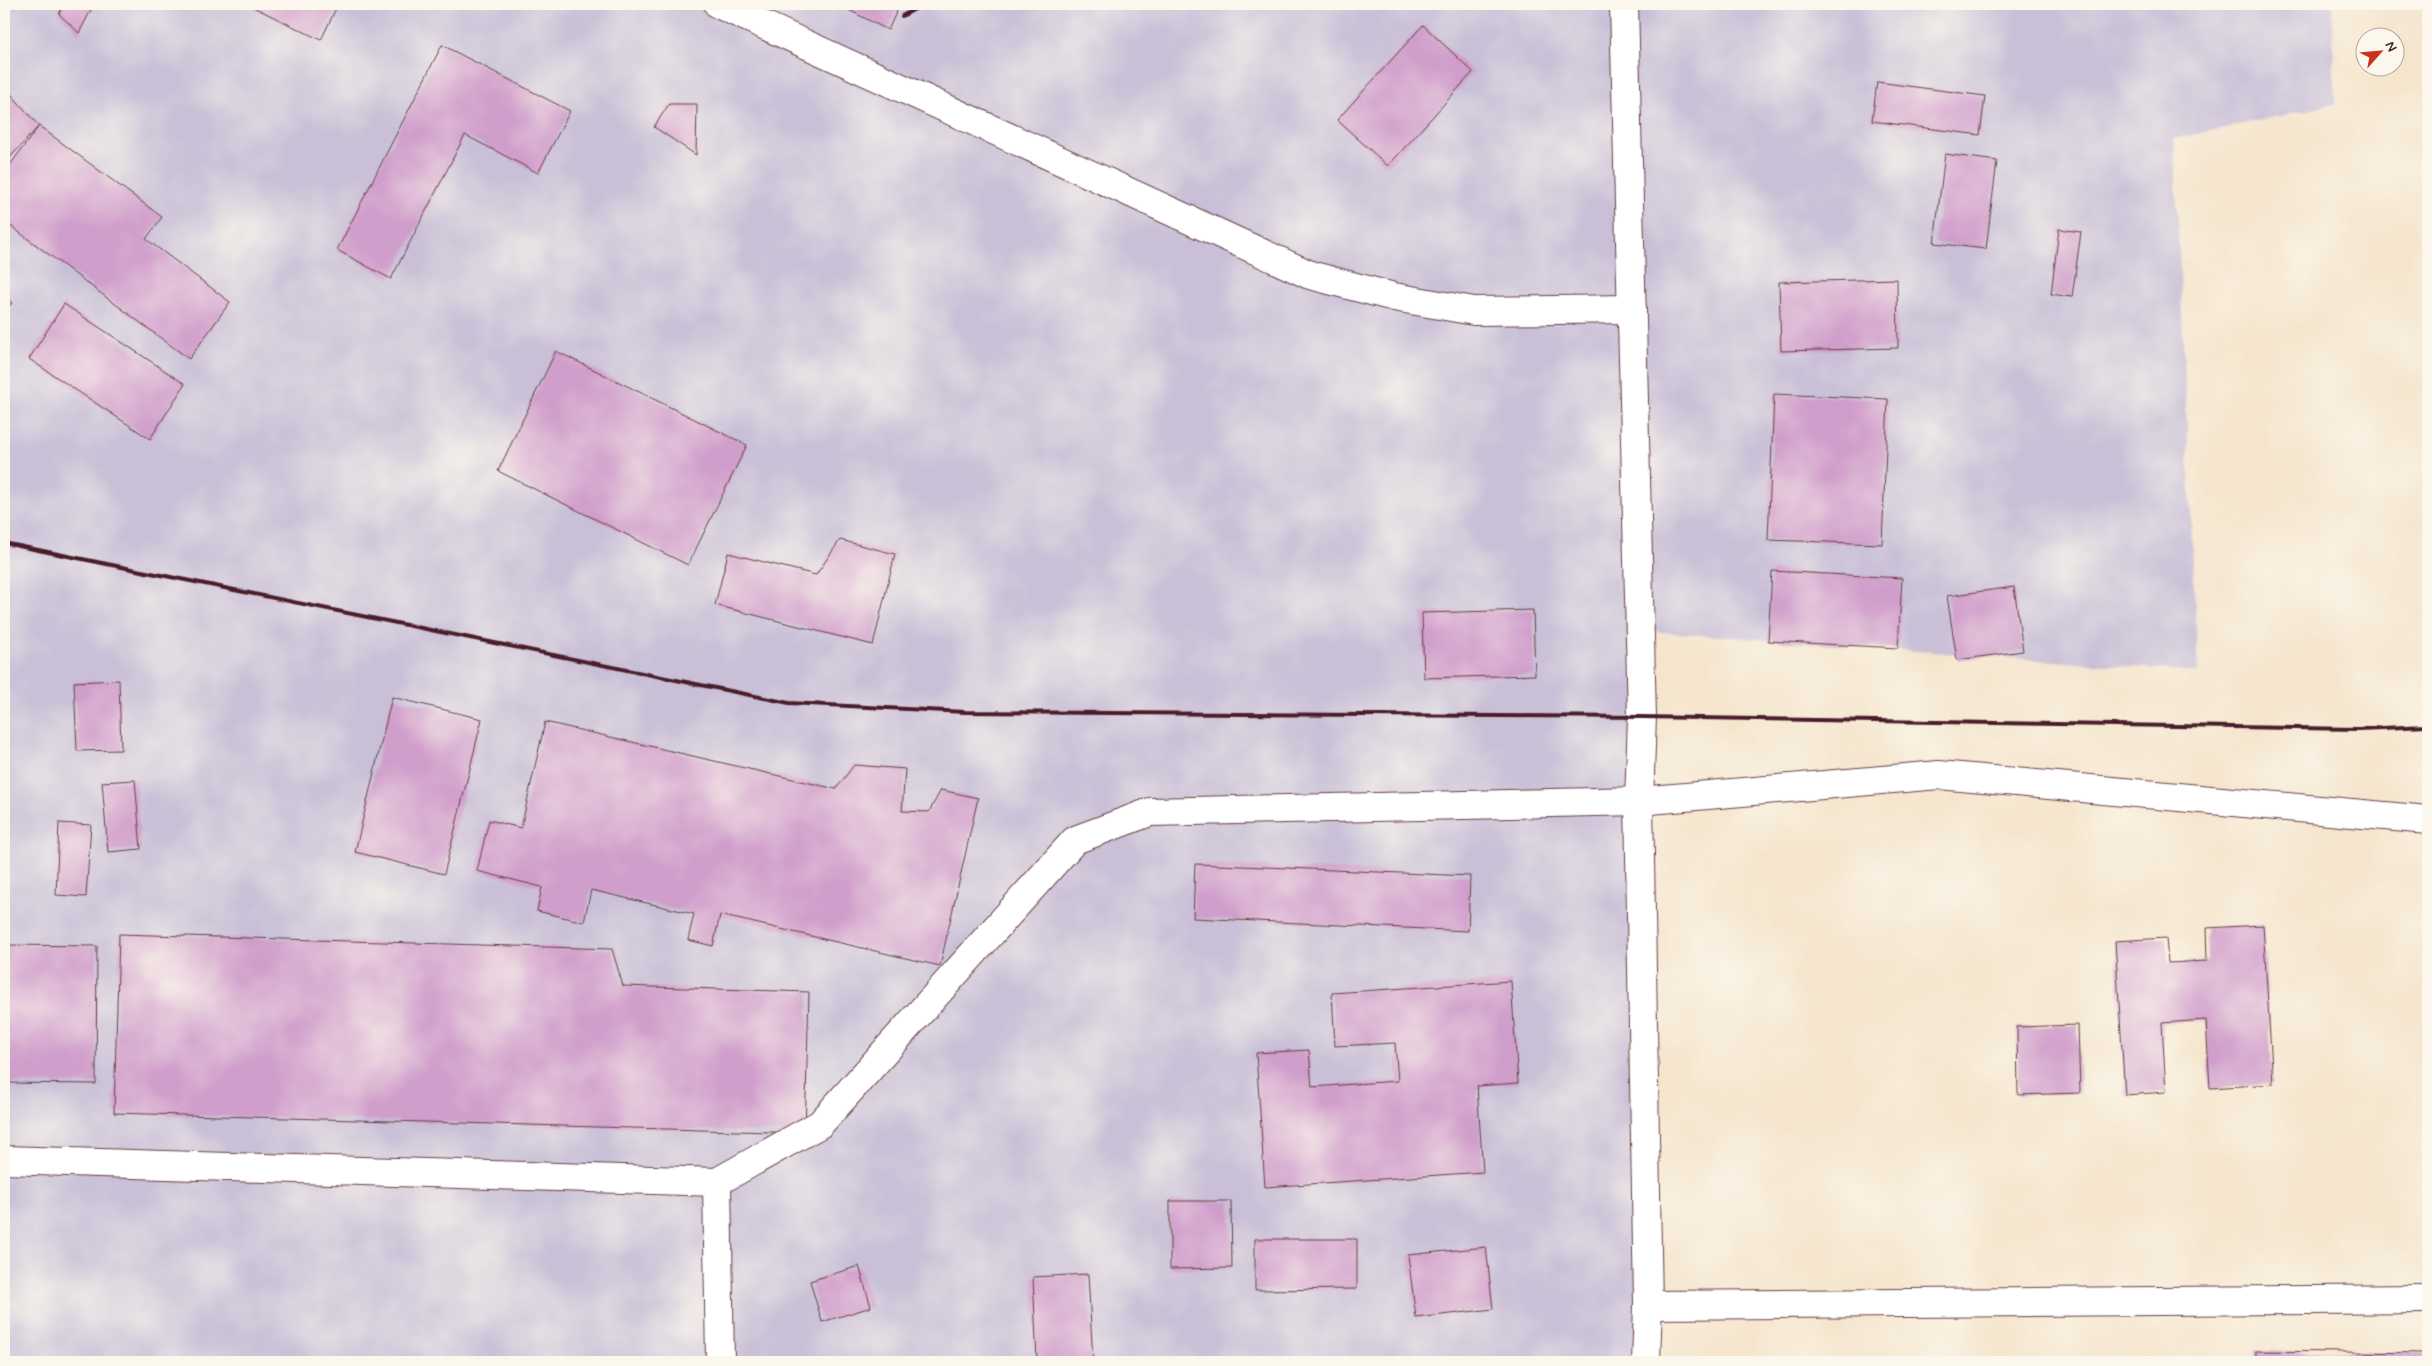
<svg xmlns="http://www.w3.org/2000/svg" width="2432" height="1366" font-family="Mynerve,sans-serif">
  <rect width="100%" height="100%" fill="#fbf7ec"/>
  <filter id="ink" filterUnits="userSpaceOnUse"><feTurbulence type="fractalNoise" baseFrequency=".02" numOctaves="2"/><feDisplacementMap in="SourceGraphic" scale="10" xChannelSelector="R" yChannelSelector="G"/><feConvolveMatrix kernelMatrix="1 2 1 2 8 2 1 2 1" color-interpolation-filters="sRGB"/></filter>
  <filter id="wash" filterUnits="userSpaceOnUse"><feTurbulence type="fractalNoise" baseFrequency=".0096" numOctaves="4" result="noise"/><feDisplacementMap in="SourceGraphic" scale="20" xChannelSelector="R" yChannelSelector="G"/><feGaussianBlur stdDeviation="1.12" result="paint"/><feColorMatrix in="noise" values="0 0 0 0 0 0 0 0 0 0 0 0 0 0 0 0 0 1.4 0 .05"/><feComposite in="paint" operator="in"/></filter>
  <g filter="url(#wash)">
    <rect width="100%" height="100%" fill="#f5e5cd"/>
    <polygon fill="#c9bfd7" points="4,4 2332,4 2335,104 2174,139 2198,672 1649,631 1648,1362 4,1362"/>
    <g id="blocks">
      <g fill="#d09ecb">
        <polygon points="64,4 94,4 79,33 59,14"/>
        <polygon points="247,4 338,4 321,40"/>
        <polygon points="837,4 900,4 888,30"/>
        <polygon points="1423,25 1473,72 1388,166 1337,120"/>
        <polygon points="442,45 570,111 538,173 465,135 391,279 337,250"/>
        <polygon points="1877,82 1985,96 1980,135 1872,121"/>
        <polygon points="4,86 39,126 4,164"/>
        <polygon points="669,104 697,104 696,155 654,127"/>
        <polygon points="39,126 162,217 146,239 230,302 189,359 4,221 4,173"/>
        <polygon points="1945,154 1997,161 1986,249 1934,243"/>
        <polygon points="2059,229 2081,232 2072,297 2051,294"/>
        <polygon points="1897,279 1898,348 1781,351 1779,282"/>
        <polygon points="4,296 12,303 4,311"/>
        <polygon points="64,304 185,384 150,439 29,359"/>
        <polygon points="556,351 747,445 688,565 498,471"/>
        <polygon points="1774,394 1888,399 1882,544 1768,540"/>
        <polygon points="840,540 895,554 873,645 715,605 728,553 816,575"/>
        <polygon points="1772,571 1902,578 1898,648 1768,641"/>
        <polygon points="2014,587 2023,651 1957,660 1947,596"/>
        <polygon points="1533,610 1535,675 1424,678 1422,613"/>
        <polygon points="119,680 121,750 77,751 74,682"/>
        <polygon points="392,697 482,719 444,874 355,852"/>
        <polygon points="545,722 836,789 854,765 905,769 902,811 929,812 941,790 978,798 940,966 720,915 713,946 688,940 694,914 591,890 584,922 537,911 542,887 477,871 489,820 521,828"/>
        <polygon points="135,780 141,849 108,852 102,782"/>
        <polygon points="59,823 91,825 86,897 56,895"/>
        <polygon points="1195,864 1470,876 1468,931 1193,918"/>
        <polygon points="2263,925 2273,1084 2210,1088 2206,1020 2162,1023 2166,1092 2125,1095 2115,941 2166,938 2168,963 2207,961 2206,928"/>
        <polygon points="119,934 612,949 623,986 809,992 805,1133 114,1113"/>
        <polygon points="4,945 97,946 96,1084 4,1083"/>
        <polygon points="1511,981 1518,1083 1477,1086 1483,1172 1265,1187 1256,1053 1309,1050 1312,1087 1398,1081 1395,1043 1335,1046 1332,993"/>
        <polygon points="2078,1025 2080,1093 2018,1095 2017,1027"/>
        <polygon points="1170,1201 1231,1201 1232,1268 1170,1269"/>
        <polygon points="1255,1239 1357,1239 1357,1289 1255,1290"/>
        <polygon points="1486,1247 1493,1309 1416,1318 1408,1255"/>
        <polygon points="859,1266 871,1307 822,1322 810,1281"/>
        <polygon points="1088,1274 1093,1362 1037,1362 1033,1277"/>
        <polygon points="2256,1351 2428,1353 2428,1362 2256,1362"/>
      </g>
    </g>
  </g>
  <g filter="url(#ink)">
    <use href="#blocks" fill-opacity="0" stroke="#643d43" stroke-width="1"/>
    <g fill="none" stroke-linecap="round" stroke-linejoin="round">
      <defs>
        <g id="minor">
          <polyline points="718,4 1310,275 1394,297 1474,311 1632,309"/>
          <polyline points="1624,4 1642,717 1639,801 1648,1305 1646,1362"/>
          <polyline points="4,1160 717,1182 820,1124 1075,840 1150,812 1639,801 1939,775 2428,820"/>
          <polyline points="717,1182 720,1362"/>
          <polyline points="1648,1305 2428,1299"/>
        </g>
      </defs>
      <use href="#minor" stroke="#643d43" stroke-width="30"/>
      <use href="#minor" stroke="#fff" stroke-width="28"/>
      <g stroke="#4a1f2b" stroke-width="4">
        <polyline points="902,16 924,4"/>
        <polyline points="4,543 789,703 965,712 1642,717 2358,729 2428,726"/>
      </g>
    </g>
  </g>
  <rect width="2432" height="1366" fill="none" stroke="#fbf7ec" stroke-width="20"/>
  <g transform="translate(2380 52) rotate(63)"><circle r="24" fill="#fbf7ec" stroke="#b4a19f"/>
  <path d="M0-4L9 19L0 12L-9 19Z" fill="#c8321e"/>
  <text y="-8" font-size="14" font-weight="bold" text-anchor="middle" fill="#4a1f2b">N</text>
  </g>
</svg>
